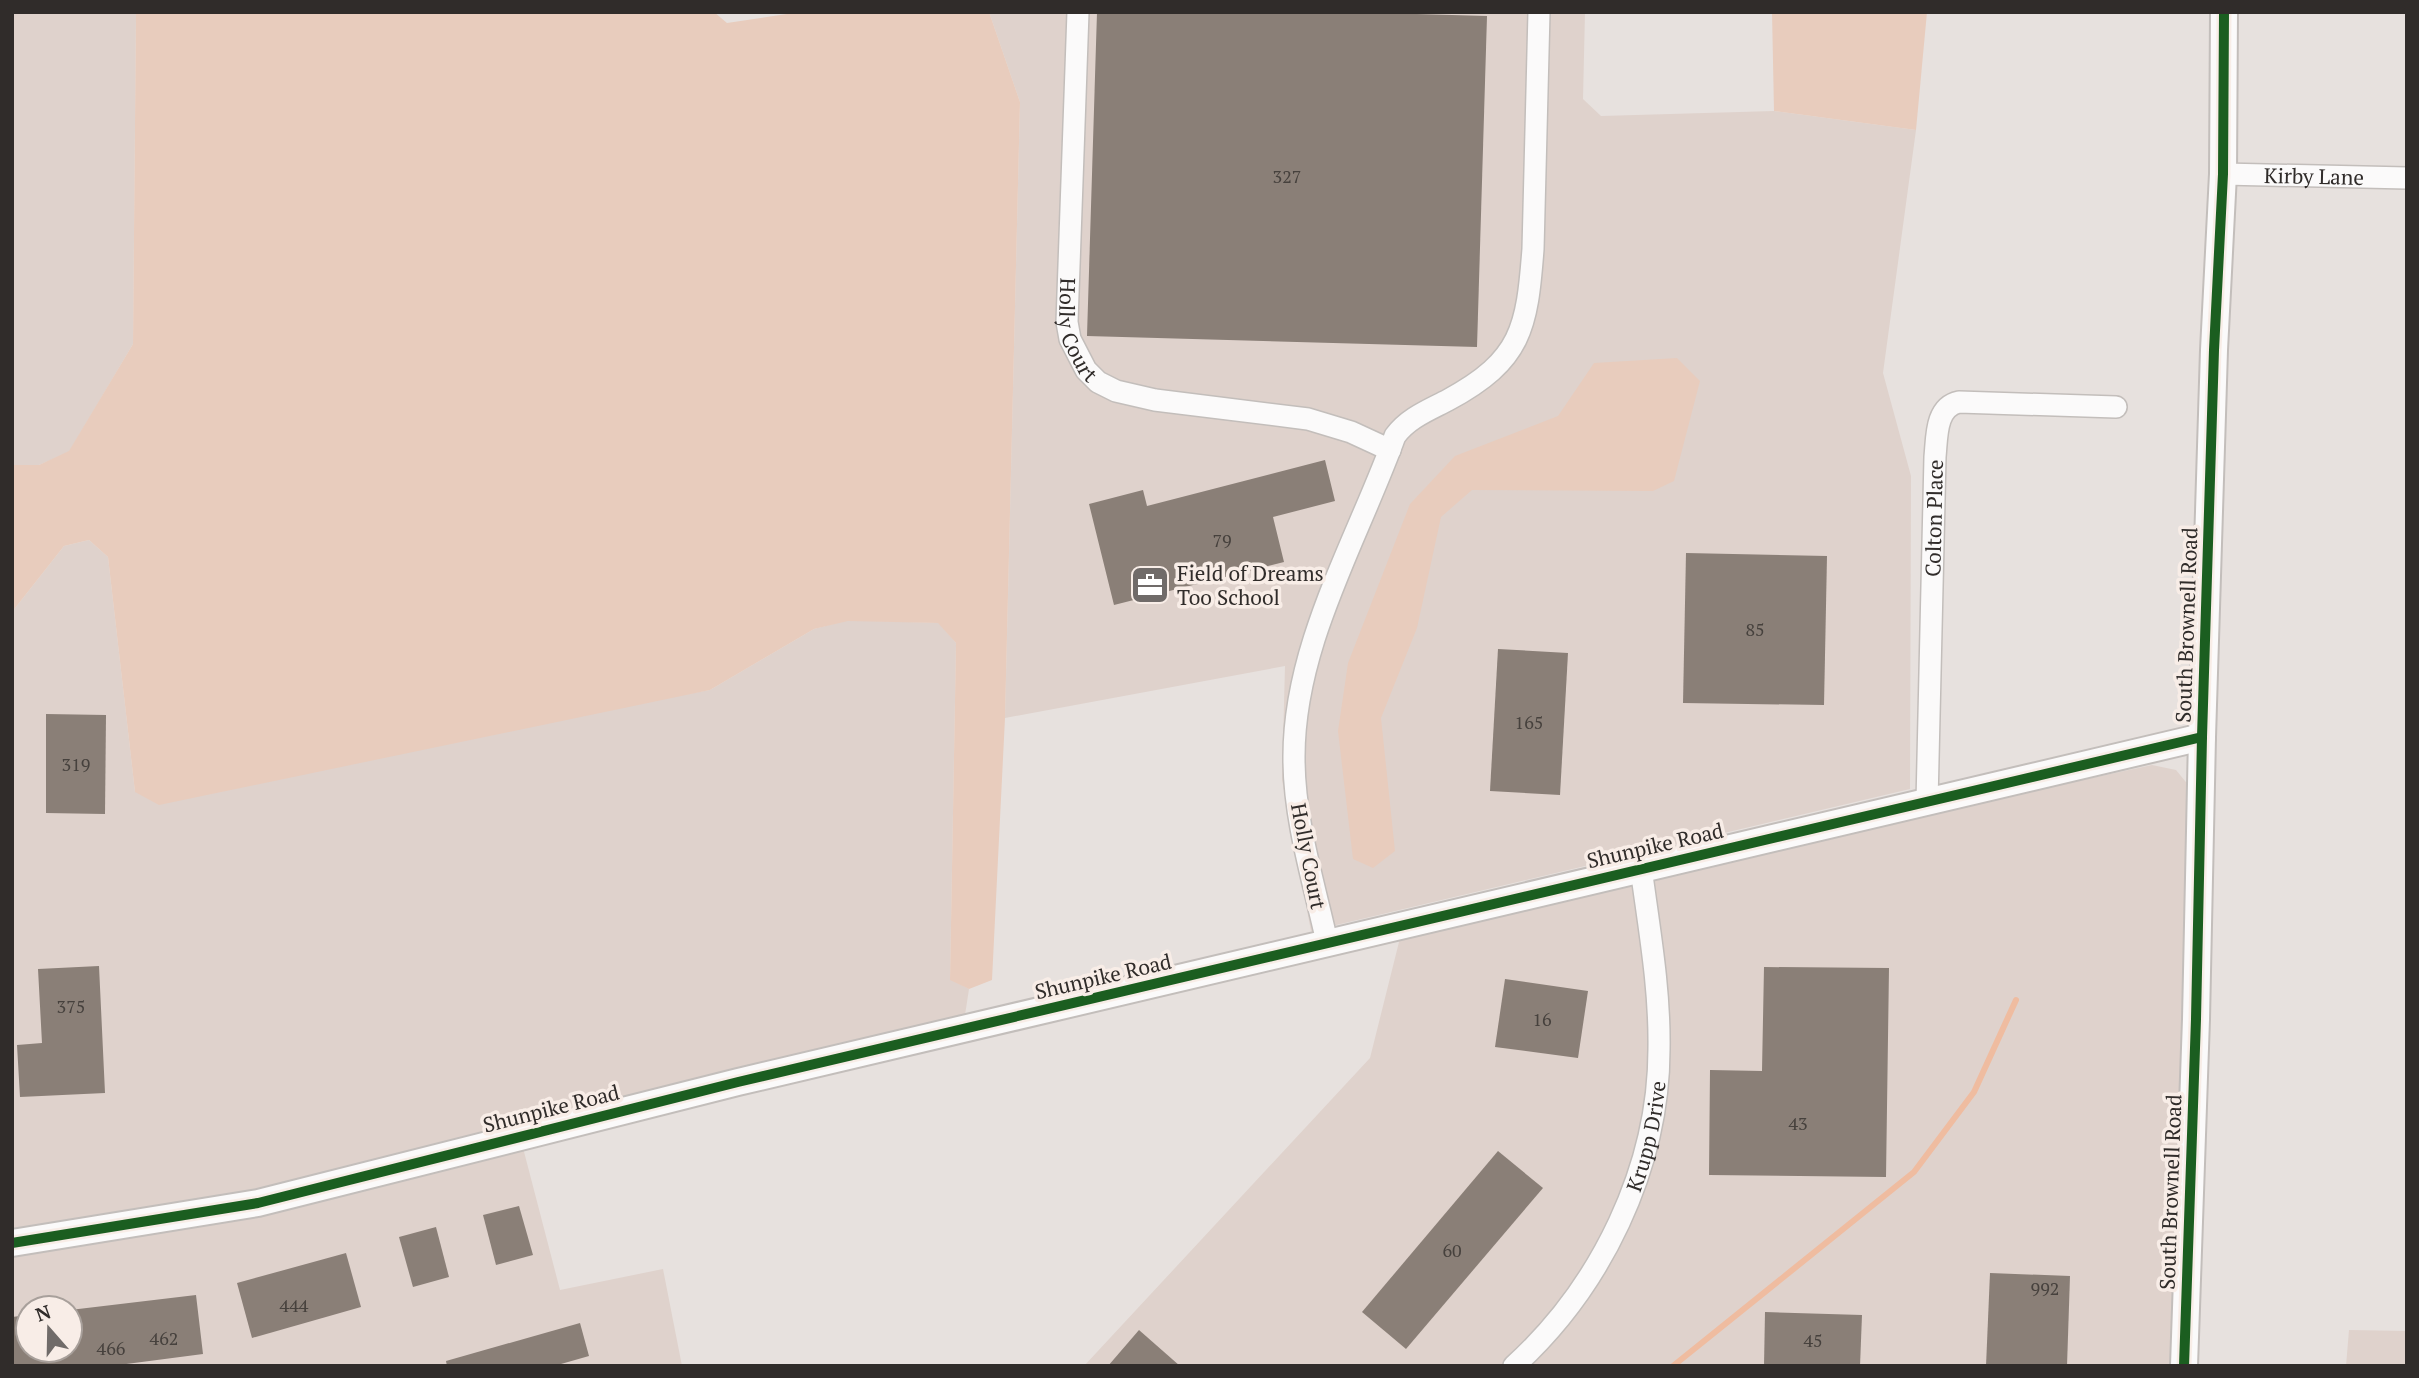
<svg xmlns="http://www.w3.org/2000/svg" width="2419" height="1378" font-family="'PT Serif',serif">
  <rect width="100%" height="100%" fill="#e7e1de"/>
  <g fill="#dfd2cc" fill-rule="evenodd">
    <polygon points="12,12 136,12 133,344 69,452 39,465 12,465"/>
    <polygon points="989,12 1585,12 1583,99 1601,116 1774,111 1916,130 1883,373 1911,476 1910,789 1311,931 1282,780 1285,666 1005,718 1020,102"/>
    <path d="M 89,540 L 108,557 L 135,792 L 710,690 L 814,629 L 848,620 L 939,623 L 956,643 L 950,979 L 969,989 L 965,1015 L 522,1144 L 560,1290 L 663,1269 L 682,1366 L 12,1366 L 12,612 L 64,546 ZM 28,1308 L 70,1308 L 70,1350 L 28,1350 Z"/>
    <polygon points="2152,765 2176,770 2190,787 2172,1366 1084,1366 1370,1058 1401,934 1911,817"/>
    <polygon points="2349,1330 2407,1331 2407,1366 2346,1366"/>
  </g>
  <g fill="#e8ccbd">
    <polygon points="136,12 714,12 727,23 800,12 989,12 1020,102 1005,718 992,980 969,989 950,980 956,643 938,623 848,621 814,629 710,690 159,805 135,792 108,557 89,540 64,546 12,612 12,465 39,465 69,451 133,344"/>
    <polygon points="1772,12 1927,12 1916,130 1774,111"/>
    <polygon points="1677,358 1700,381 1674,481 1653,491 1472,490 1441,517 1417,628 1381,718 1395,851 1373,868 1353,859 1338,731 1348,663 1410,504 1455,456 1558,416 1594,363"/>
  </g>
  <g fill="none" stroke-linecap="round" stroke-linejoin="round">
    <polyline stroke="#efbca0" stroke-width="6" points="1673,1366 1914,1172 1974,1092 2016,1000"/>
  </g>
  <g fill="#8a7f77">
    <polygon points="1097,12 1347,12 1487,16 1477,347 1087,336"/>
    <polygon points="1325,460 1335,501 1273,517 1284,562 1114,605 1089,504 1143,490 1147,506"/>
    <polygon points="1686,553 1827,556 1824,705 1683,703"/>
    <polygon points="1498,649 1568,653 1560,795 1490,791"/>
    <polygon points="46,714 106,715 105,814 46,813"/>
    <polygon points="99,966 105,1093 20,1097 17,1045 42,1043 38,969"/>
    <polygon points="1764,967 1889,968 1886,1177 1709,1175 1710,1070 1762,1071"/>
    <polygon points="1505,979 1588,991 1578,1058 1495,1047"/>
    <polygon points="1498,1151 1543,1188 1406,1349 1362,1312"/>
    <polygon points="519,1206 533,1255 496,1265 483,1215"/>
    <polygon points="436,1227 449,1277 413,1287 399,1237"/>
    <polygon points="346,1253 361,1307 252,1338 237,1283"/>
    <polygon points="1990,1273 2070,1276 2067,1366 1986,1366"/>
    <polygon points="196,1295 203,1354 111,1366 12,1366 12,1317 28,1315 28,1350 70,1350 70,1310"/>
    <polygon points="1765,1312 1862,1315 1860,1366 1764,1366"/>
    <polygon points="580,1323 589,1356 554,1366 447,1366 446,1361"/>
    <polygon points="1139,1330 1180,1366 1108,1366"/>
  </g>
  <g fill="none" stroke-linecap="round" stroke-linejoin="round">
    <defs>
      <g id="minor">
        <path id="s1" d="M 1078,12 L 1067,322 L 1070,339 L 1086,370 L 1098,382 L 1116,391 L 1155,400 L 1308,419 L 1351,432 L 1390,450"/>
        <path id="s2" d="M 2223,174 L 2407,178"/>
        <path id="s3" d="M 1927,802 L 1935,457 C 1937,438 1935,407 1959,402 L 2116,407"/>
        <path d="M 1327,942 C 1314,883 1294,820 1294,759 C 1293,646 1357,541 1395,436 C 1408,418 1429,410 1448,400 C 1522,360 1527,328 1533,249 L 1539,12"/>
        <path id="s4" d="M 1514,1366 C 1601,1287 1659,1168 1659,1049 C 1660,988 1649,928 1641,868"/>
      </g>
      <g id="tertiary">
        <polyline points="12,1243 258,1203 738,1082 2202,737"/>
        <polyline points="2184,1366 2196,1019 2202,737 2214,350 2223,174 2224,12"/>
      </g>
    </defs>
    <use href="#minor" stroke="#c3bebb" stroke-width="24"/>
    <use href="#tertiary" stroke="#c3bebb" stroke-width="30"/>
    <use href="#minor" stroke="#fbfafa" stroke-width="21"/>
    <use href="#tertiary" stroke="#fbfafa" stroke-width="26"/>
    <defs>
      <g id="cycleway">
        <polyline points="12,1243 258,1203 738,1082 2202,737"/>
        <polyline points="2184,1366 2196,1019 2202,737 2214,350 2223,174 2224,12"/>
      </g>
    </defs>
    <use href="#cycleway" stroke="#f8ede7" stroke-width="15"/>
    <use href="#cycleway" stroke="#1b5e20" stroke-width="10"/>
  </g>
  <defs>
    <symbol id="office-square" viewBox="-11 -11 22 22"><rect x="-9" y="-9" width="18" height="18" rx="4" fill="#706b69" stroke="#f8ede7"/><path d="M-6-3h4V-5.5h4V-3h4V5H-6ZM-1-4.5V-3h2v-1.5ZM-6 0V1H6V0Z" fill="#fff"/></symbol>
  </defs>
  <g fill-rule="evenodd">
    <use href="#office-square" x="1128" y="563" width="44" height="44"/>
  </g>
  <g text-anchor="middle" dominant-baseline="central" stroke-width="7" stroke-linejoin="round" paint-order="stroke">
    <g font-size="18" fill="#46413d">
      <text x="1287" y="176">327</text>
      <text x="1222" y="540">79</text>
      <text x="1755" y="629">85</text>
      <text x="1529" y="722">165</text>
      <text x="76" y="764">319</text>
      <text x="71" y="1006">375</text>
      <text x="1542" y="1019">16</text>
      <text x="1798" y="1123">43</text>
      <text x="1452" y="1250">60</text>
      <text x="2045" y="1288">992</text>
      <text x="294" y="1305">444</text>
      <text x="164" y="1338">462</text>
      <text x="1813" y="1340">45</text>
      <text x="111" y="1348">466</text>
    </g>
    <g font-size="21" fill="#302c2a" stroke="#f8ede7">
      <text stroke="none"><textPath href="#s2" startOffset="91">Kirby Lane</textPath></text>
      <text stroke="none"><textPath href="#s1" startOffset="320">Holly Court</textPath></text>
      <text stroke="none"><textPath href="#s3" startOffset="284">Colton Place</textPath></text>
      <text transform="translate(2186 625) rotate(-88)">South Brownell Road</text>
      <text transform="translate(1655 845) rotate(-13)">Shunpike Road</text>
      <text transform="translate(1309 856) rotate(79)">Holly Court</text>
      <text transform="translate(1103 976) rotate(-13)">Shunpike Road</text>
      <text transform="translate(551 1108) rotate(-14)">Shunpike Road</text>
      <text stroke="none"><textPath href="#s4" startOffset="270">Krupp Drive</textPath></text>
      <text transform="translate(2170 1192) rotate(-88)">South Brownell Road</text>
    </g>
    <g font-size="21" fill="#302c2a" stroke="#f8ede7" text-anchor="start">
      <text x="1177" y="573">Field of Dreams<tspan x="1177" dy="24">Too School</tspan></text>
    </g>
  </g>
  <rect width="2419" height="1378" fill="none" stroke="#302c2a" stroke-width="28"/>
  <g transform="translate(49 1329) rotate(340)"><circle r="33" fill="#f8ede7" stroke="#a8a09b" stroke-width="2"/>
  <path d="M0-5L12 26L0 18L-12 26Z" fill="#706b69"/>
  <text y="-10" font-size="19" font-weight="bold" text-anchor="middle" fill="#302c2a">N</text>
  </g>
</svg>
